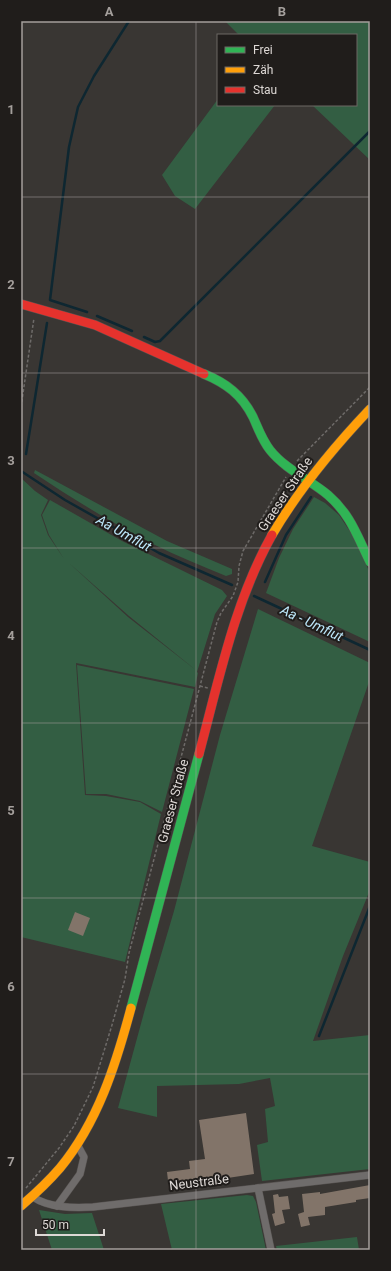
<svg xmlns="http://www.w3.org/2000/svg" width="391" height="1271" font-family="Roboto,sans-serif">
  <rect width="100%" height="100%" fill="#393633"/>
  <g fill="#335e43" fill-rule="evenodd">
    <polygon points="225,21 370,21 370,160 312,105 356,105 356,35 239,35"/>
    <polygon points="218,99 218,105 275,105 195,209 175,196 162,175"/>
    <path d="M 35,470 L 167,541 L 232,569 L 232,574 L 226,576 C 202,566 177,556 153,544 C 112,523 73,499 34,473 Z"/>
    <path d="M 21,478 L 35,491 L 48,500 L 41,515 L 48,535 L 64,559 L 49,535 L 42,515 L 50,500 L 122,541 L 222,590 L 227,596 L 215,614 L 197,672 L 198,673 L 195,687 L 76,663 L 85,795 L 106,796 L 140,802 L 161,814 L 125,962 L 21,937 ZM 69,563 L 129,616 L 197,671 L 128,617 Z"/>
    <polygon points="314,497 325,503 339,515 353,536 370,573 370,642 266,593 279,558 293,529"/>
    <polygon points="258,609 370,663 370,679 312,846 370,862 370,890 343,956 313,1041 370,1035 370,1169 262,1181 257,1145 268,1142 265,1109 275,1106 270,1078 239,1084 157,1086 157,1117 118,1108 145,1009 174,911 220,735"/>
    <polygon points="77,665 194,689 162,812 140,801 106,794 86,794"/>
    <polygon points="247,1195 253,1196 256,1202 266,1250 172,1250 161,1204"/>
    <polygon points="39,1210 65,1214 92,1213 104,1250 52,1250"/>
    <polygon points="357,1237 359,1250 277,1250 276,1246"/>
  </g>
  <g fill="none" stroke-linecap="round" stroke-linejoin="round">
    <g stroke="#0e2731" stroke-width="2.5">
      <polyline points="87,312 50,300 69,147 78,107 94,76 129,21"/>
      <polyline points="97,316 132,331"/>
      <polyline points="144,337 155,342 160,341 370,131"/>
      <polyline points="26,454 47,323"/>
      <polyline points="21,471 65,500 159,553 232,585"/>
      <polyline points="265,582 286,535 311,497"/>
      <polyline points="254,596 370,650"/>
      <polyline points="319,1036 370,906"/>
    </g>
  </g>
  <g fill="#827469">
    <polygon points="75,912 90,918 83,936 68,930"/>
    <polygon points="246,1113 254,1174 201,1182 201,1185 169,1189 167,1172 190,1169 189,1161 205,1159 199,1120"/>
    <polygon points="370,1185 370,1198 356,1200 356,1202 325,1207 325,1215 308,1217 310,1225 301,1227 298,1214 304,1212 302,1194 320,1192 320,1194"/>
    <polygon points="278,1194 279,1197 288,1196 290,1209 282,1210 285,1223 275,1226 272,1214 275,1213 273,1195"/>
  </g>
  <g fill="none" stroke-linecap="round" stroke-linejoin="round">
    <defs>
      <g id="street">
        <polyline points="258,1188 271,1250"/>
        <path d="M 33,1197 C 49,1208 73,1208 93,1207 L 370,1175"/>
        <polyline points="57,1206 80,1174 84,1157 78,1146"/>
      </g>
      <g id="fast">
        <path d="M 204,374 C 226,383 242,395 253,417 C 258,428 262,440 270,450 C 285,469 310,480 328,495 C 351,515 357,536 370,562"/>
        <polyline points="131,1008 199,754"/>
      </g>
      <g id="slow">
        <path d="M 272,535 C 299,489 333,448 370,409"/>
        <path d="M 21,1206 C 35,1194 48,1182 60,1168 C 98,1122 116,1064 131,1008"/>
      </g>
      <g id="jam">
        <polyline points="21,304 95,325 204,374"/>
        <path d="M 199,754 C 219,680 234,603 272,535"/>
      </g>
    </defs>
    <use href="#street" stroke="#565250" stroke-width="8"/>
    <use href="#fast" stroke="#565250" stroke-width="10"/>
    <use href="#slow" stroke="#565250" stroke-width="10"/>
    <use href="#jam" stroke="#565250" stroke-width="10"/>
    <g stroke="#6e6b69" stroke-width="1.5" stroke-dasharray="3 2" stroke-linecap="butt">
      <polyline points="21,407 34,318"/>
      <polyline points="297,461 370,387"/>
      <polyline points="200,686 208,688"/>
      <polyline points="26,1188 59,1148 74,1126 93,1087 112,1025 125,979 129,953 217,622 221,613 233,596 238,582 239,566 243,551 286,477"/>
    </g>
    <use href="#street" stroke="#6f6c6b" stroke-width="7"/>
    <use href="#fast" stroke="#30b455" stroke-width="9"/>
    <use href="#slow" stroke="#ff9f0a" stroke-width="9"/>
    <use href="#jam" stroke="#e5322d" stroke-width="9"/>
  </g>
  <path fill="none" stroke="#a49f9c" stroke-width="1" stroke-opacity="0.55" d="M 196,21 L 196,1250M 21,197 L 370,197M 21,373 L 370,373M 21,548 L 370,548M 21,723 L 370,723M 21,898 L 370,898M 21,1074 L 370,1074"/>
  <g text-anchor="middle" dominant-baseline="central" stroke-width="4" stroke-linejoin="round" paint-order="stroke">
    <g font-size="13" fill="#ddd8d5" stroke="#201d1b">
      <text transform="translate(285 494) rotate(-56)">Graeser Straße</text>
      <text transform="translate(173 801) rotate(-75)">Graeser Straße</text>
      <text transform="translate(199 1182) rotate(-7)">Neustraße</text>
    </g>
    <g font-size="14" font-style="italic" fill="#bde8fb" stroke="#201d1b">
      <text transform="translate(124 533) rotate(29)">Aa Umflut</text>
      <text transform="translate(312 623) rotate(25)">Aa - Umflut</text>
    </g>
  </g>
  <rect width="391" height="1271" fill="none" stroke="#201d1b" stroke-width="44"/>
  <rect x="217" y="34" width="140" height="72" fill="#201d1b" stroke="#6c6865"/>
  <rect x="225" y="47" width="20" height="6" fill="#30b455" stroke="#6c6865"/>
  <text x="253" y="54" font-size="12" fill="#ddd8d5">Frei</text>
  <rect x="225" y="67" width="20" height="6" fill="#ff9f0a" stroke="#6c6865"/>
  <text x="253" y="74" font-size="12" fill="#ddd8d5">Zäh</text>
  <rect x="225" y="87" width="20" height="6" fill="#e5322d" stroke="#6c6865"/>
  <text x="253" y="94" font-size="12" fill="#ddd8d5">Stau</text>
  <path d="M36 1229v6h68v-6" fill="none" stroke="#ddd8d5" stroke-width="2"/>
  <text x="42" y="1229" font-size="12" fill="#ddd8d5" stroke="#201d1b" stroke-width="3" paint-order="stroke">50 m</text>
  <rect x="22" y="22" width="347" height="1227" fill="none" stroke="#a49f9c" stroke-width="1.5"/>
  <g font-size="13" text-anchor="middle" font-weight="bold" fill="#a49f9c">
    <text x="109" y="16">A</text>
    <text x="282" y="16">B</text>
    <text x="11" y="114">1</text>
    <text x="11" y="289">2</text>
    <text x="11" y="465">3</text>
    <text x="11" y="640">4</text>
    <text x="11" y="815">5</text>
    <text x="11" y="991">6</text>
    <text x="11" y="1166">7</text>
  </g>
</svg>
